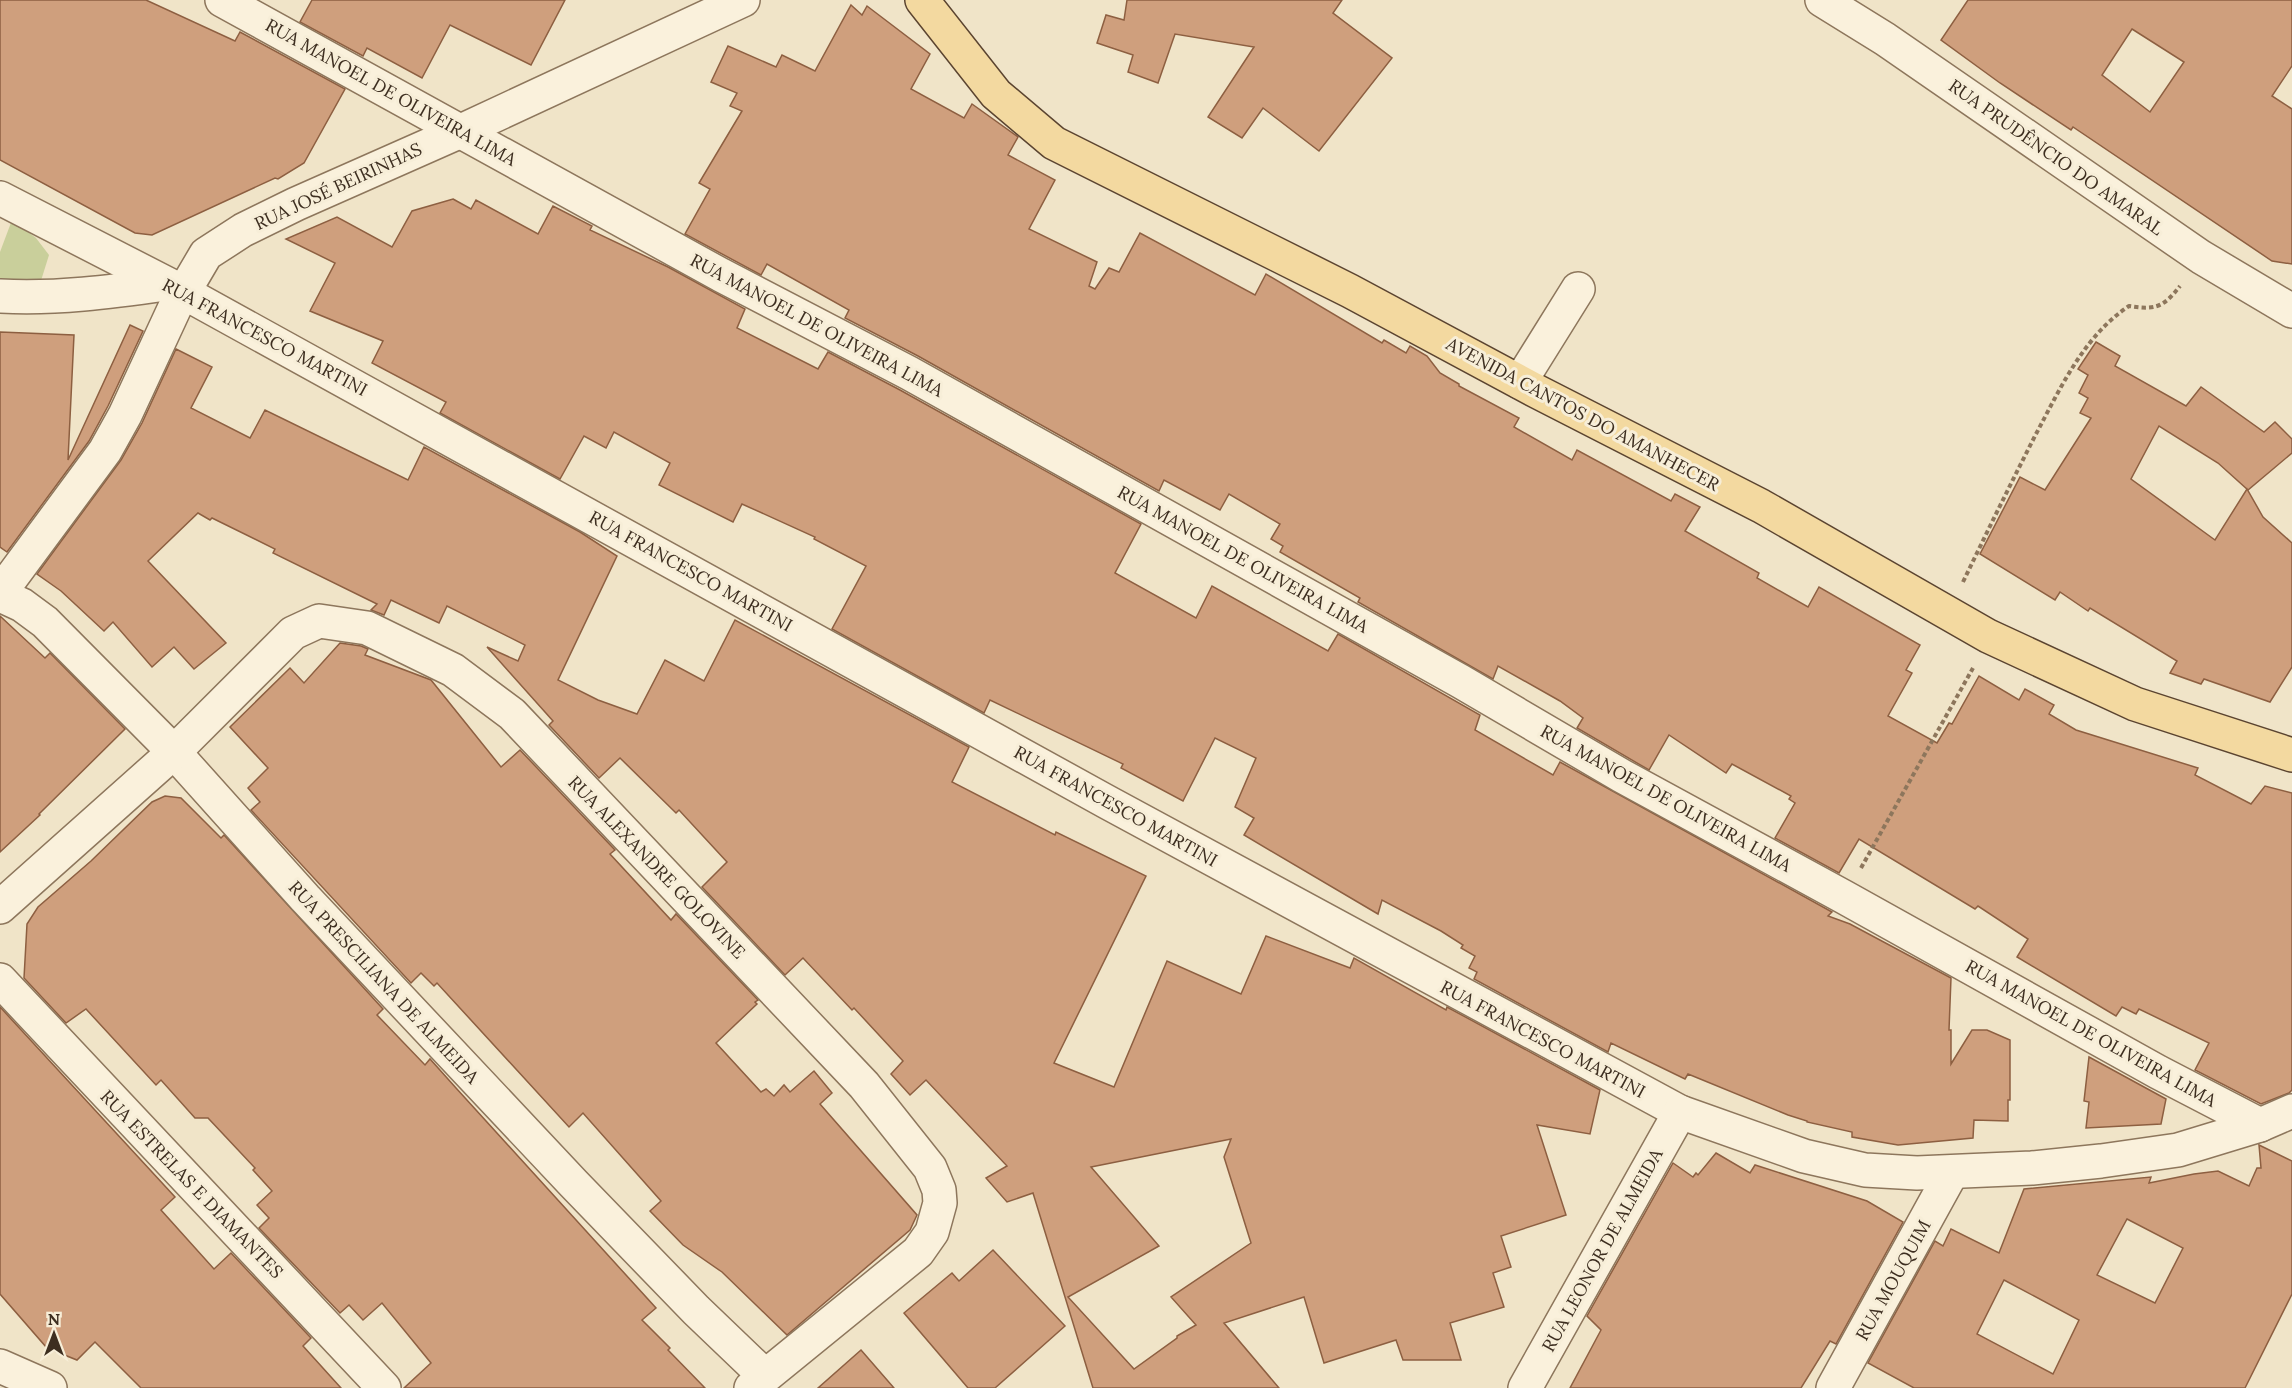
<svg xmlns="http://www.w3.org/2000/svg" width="2292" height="1388" font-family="Lora,serif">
  <rect width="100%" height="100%" fill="#f0e4c8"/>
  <polygon fill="#c9cf9b" points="12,220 36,238 49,255 39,287 0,289 0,252"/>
  <g fill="#cf9f7d" stroke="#8d5f41" stroke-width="1.5" fill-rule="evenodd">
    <polygon points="0,0 146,0 235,41 240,32 345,89 304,163 278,179 275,178 152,235 135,233 0,160"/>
    <polygon points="312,0 565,0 531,65 450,25 422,78 367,48 363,56 300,22"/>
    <polygon points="1127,0 1342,0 1333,13 1392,58 1319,151 1263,108 1242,138 1208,117 1254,47 1175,34 1158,83 1128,72 1133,55 1097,43 1106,15 1124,20"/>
    <path d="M 1968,0 L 2292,0 L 2292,66 L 2272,96 L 2292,109 L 2292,264 L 2272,261 L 2073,127 L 2071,130 L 2000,83 L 1941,40 ZM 2132,29 L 2184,62 L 2150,112 L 2102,75 Z"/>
    <polygon points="851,5 862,15 867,6 930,54 911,89 964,118 972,104 1018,137 1008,155 1055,180 1029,229 1097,262 1089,286 1095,289 1109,268 1119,272 1140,233 1255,295 1266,274 1382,343 1384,340 1406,353 1410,346 1427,356 1440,373 1459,384 1459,386 1519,418 1514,427 1572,460 1577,450 1671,501 1675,494 1700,507 1685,531 1759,573 1757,578 1808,607 1819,587 1920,645 1906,670 1912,673 1888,716 1937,743 1949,723 1952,724 1979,676 2019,700 2025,689 2054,705 2049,714 2076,730 2198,768 2195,775 2251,804 2265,786 2292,793 2292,1090 2289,1093 2261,1104 2195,1070 2209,1043 2139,1009 2136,1014 2122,1007 2116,1016 2017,957 2028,939 1978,906 1975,909 1859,839 1839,873 1775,838 1795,803 1789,799 1791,796 1732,764 1726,773 1669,735 1649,770 1577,728 1583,718 1560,701 1498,666 1493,679 1358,602 1360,598 1280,552 1283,546 1271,539 1280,524 1229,494 1220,510 1164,480 1159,491 918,356 845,318 849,310 767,264 761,275 685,234 710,189 699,183 742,111 730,106 737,93 711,82 728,46 776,67 782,55 815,71"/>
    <polygon points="453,199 471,209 476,200 538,234 553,206 592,226 590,230 668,267 745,309 737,328 818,369 828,352 900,390 1141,524 1115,573 1196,618 1212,586 1328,651 1338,634 1480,715 1475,730 1553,775 1560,762 1832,912 1828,916 1850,924 1951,978 1949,1030 1951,1030 1951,1064 1972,1030 1987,1030 2010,1040 2010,1100 2008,1100 2008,1121 1974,1120 1973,1138 1898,1145 1852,1137 1852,1132 1807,1122 1807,1121 1788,1115 1688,1074 1685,1079 1611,1043 1608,1052 1474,979 1477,972 1469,968 1475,956 1461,948 1463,945 1441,931 1382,900 1378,914 1244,835 1254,818 1235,807 1256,758 1215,738 1183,801 1121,768 1123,764 990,700 984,713 832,629 866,566 814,539 815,537 742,504 733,522 659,485 670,463 614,432 606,448 584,436 560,479 440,413 446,402 372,363 383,341 310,311 335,263 286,239 337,217 392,247 412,211"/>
    <polygon points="130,325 143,331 108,406 89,441 7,552 0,547 0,332 74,335 68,460"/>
    <polygon points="2096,342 2120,356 2115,366 2186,406 2201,387 2264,432 2275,422 2292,439 2292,453 2248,490 2218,463 2159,426 2131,479 2215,540 2247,489 2263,517 2292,543 2292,667 2270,702 2204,679 2201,684 2170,673 2177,661 2090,608 2088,611 2060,592 2055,600 1980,554 2020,477 2045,490 2091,418 2080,413 2088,398 2079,393 2088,375 2078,369"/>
    <path d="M 176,349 L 212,367 L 191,408 L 250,438 L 265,410 L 408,480 L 424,447 L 580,532 L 617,556 L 558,680 L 598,700 L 637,714 L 665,660 L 704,681 L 735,620 L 969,747 L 952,782 L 1055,835 L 1056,832 L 1146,876 L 1054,1063 L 1114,1087 L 1167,961 L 1241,994 L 1266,936 L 1350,968 L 1354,958 L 1446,1010 L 1447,1007 L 1600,1090 L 1590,1134 L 1537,1125 L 1566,1215 L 1501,1236 L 1511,1267 L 1493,1273 L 1504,1307 L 1450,1323 L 1461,1360 L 1403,1360 L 1396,1340 L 1324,1363 L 1304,1297 L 1224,1323 L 1279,1388 L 1093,1388 L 1033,1193 L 1007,1202 L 986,1178 L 1007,1166 L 926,1080 L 910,1095 L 891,1074 L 903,1061 L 854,1008 L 852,1010 L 803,958 L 785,975 L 702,887 L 727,862 L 679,810 L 676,813 L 620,758 L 599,778 L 549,725 L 553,721 L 487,647 L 518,661 L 525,645 L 447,606 L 439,623 L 391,600 L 384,615 L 371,610 L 377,604 L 273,553 L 275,549 L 212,518 L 210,520 L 198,513 L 148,561 L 226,643 L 194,669 L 174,647 L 152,667 L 113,622 L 104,631 L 61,591 L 37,574 L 121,460 L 142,423 ZM 1231,1139 L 1224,1157 L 1251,1243 L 1171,1297 L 1196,1325 L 1177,1336 L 1177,1338 L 1134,1369 L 1068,1297 L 1159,1246 L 1091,1167 Z"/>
    <polygon points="0,616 45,658 50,653 125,729 39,814 40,815 0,852"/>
    <polygon points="340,643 361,646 368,649 365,655 431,680 501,767 520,750 615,850 610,854 671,920 676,914 758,1000 755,1002 757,1004 716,1043 761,1092 766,1089 774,1096 784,1085 790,1092 814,1071 832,1093 820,1104 917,1215 910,1230 787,1335 722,1272 683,1245 650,1211 661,1201 583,1113 569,1127 437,983 434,986 421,973 411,983 251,810 260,802 248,788 268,768 230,727 290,668 304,683"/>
    <polygon points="165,796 181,798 221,838 224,835 383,1009 377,1015 425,1065 430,1059 456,1088 656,1308 642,1320 670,1348 668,1350 705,1388 404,1388 431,1363 382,1303 363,1320 349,1305 340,1313 259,1228 269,1218 257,1205 272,1191 253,1170 255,1168 208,1118 195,1118 161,1080 156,1085 86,1009 66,1023 24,978 27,924 38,907 91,861 152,802"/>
    <polygon points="0,1007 175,1197 161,1210 214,1269 231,1253 311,1338 303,1346 341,1388 141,1388 95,1342 77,1360 47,1348 0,1294"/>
    <polygon points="2089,1057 2166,1099 2161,1124 2086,1128 2089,1102 2084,1101"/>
    <path d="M 2259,1145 L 2292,1161 L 2292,1294 L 2245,1388 L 1914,1388 L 1868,1363 L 1935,1241 L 1943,1246 L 1951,1229 L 1999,1253 L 2024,1189 L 2151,1177 L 2149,1183 L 2194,1174 L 2218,1171 L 2249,1186 L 2257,1168 L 2261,1168 ZM 2127,1219 L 2183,1248 L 2155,1303 L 2097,1275 ZM 2004,1280 L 2079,1320 L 2053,1374 L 1977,1334 Z"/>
    <polygon points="1716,1153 1750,1173 1755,1165 1867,1201 1903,1222 1836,1344 1830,1341 1801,1388 1570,1388 1601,1330 1587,1316 1673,1163 1693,1177 1696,1173 1698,1175"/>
    <polygon points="993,1250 1065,1326 995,1388 968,1388 904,1313 952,1273 959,1281"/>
    <polygon points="861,1350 894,1388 818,1388"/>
  </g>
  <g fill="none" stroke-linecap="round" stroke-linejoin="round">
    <defs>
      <g id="minor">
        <polyline points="222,0 721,275 909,373 1460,681 1622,776 1844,897 2158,1072 2260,1125"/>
        <polyline points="1822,0 1885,39 2201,257 2292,311"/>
        <polyline points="0,198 183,292 1107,802 1680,1112 1804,1156 1865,1170 1917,1173 2032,1168 2101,1161 2178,1150 2260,1125 2292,1111"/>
        <path d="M 0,296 C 56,299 110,292 166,284"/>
        <polyline points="1520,382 1578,289"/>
        <polyline points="0,593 105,451 125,415 176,305 206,254 243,230 296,204 461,131 743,0"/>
        <polyline points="0,595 22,605 45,622 174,752 305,898 574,1184 696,1310 765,1376"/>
        <polyline points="0,907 174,752 293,633 319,621 367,628 453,670 512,714 864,1085 930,1168 939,1190 940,1203 932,1232 918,1252 751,1388"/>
        <polyline points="0,980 384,1388"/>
        <polyline points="0,1366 50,1388"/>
        <polyline points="1525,1388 1680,1112"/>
        <polyline points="1833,1388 1952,1172"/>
      </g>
      <polyline id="major" points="922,0 996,94 1054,143 1350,291 1538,392 1761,506 1988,636 2135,704 2292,755"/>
    </defs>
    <use href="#minor" stroke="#8d765c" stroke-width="36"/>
    <use href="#major" stroke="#5b4430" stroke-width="36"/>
    <g stroke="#8d765c" stroke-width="4" stroke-dasharray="4.5 3" stroke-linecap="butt">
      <path d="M 1963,582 C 1987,532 2011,483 2036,434 C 2061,387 2084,336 2129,306 C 2155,310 2163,308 2180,286"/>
      <polyline points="1861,868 1973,668"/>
    </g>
    <use href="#minor" stroke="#faf1dc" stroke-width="33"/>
    <use href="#major" stroke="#f3d9a0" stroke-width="33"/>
  </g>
  <g text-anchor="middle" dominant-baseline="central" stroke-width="6" stroke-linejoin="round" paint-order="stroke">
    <g font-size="18" fill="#3d2e20" stroke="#f7eed8">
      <text transform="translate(391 92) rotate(29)">RUA MANOEL DE OLIVEIRA LIMA</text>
      <text transform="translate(2056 157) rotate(35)">RUA PRUDÊNCIO DO AMARAL</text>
      <text transform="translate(338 186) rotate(-25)">RUA JOSÉ BEIRINHAS</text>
      <text transform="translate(817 325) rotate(28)">RUA MANOEL DE OLIVEIRA LIMA</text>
      <text transform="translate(265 337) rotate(28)">RUA FRANCESCO MARTINI</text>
      <text transform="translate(1583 414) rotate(28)">AVENIDA CANTOS DO AMANHECER</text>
      <text transform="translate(1243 559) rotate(29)">RUA MANOEL DE OLIVEIRA LIMA</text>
      <text transform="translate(691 571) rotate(29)">RUA FRANCESCO MARTINI</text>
      <text transform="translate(1666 798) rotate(29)">RUA MANOEL DE OLIVEIRA LIMA</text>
      <text transform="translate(1116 806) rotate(29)">RUA FRANCESCO MARTINI</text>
      <text transform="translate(657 867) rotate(46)">RUA ALEXANDRE GOLOVINE</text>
      <text transform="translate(384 982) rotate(47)">RUA PRESCILIANA DE ALMEIDA</text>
      <text transform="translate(2091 1033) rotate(29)">RUA MANOEL DE OLIVEIRA LIMA</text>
      <text transform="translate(1543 1039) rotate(28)">RUA FRANCESCO MARTINI</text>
      <text transform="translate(192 1184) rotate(46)">RUA ESTRELAS E DIAMANTES</text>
      <text transform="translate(1602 1250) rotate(-61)">RUA LEONOR DE ALMEIDA</text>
      <text transform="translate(1893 1280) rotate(-61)">RUA MOUQUIM</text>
    </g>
  </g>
  <g transform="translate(54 1334)" stroke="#f7eed8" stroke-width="4.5" paint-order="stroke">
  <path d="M0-4.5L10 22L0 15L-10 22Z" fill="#3d2e20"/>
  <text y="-9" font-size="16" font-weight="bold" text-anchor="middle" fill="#3d2e20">N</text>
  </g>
</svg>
